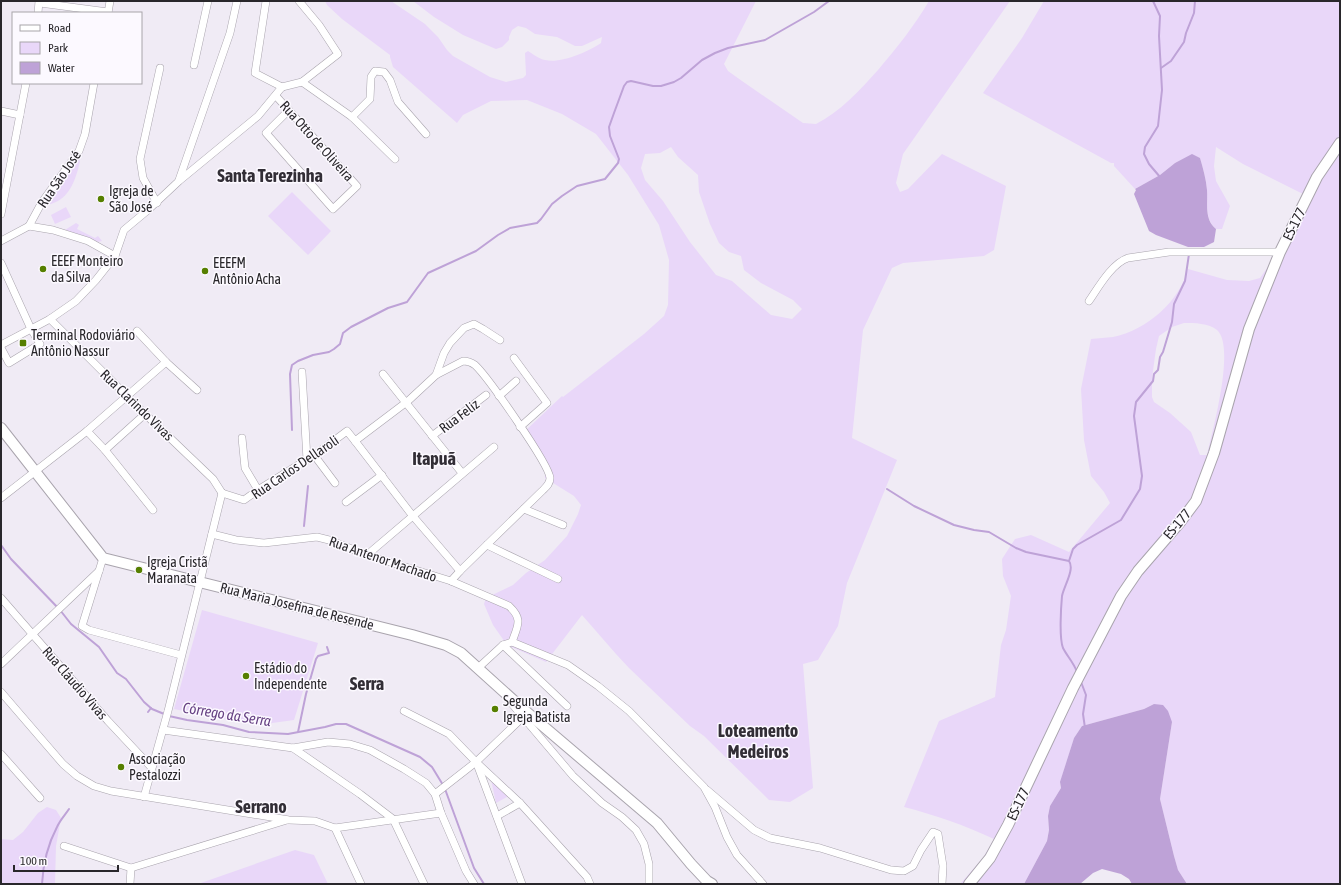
<svg xmlns="http://www.w3.org/2000/svg" width="1341" height="885" font-family="'Asap Condensed',sans-serif">
  <rect width="100%" height="100%" fill="#f0ebf5"/>
  <g fill="#e9d7f9" fill-rule="evenodd">
    <path d="M 325,1 L 391,1 L 425,24 L 438,37 L 447,50 L 453,56 L 490,77 L 506,82 L 523,78 L 526,75 L 525,53 L 528,51 C 533,54 539,59 545,60 C 560,64 588,52 601,43 L 602,37 L 582,46 L 575,46 L 557,37 L 535,34 L 526,28 L 518,26 L 512,30 L 509,37 L 509,40 L 502,47 L 496,49 L 463,35 L 434,17 L 413,1 L 756,1 L 724,64 L 728,71 L 742,81 L 803,123 L 816,124 C 840,112 860,90 878,70 C 898,46 913,28 929,1 L 1010,1 L 903,154 L 896,183 L 900,192 L 908,189 L 942,154 L 1006,186 L 994,250 L 984,256 L 903,263 L 892,268 L 863,330 L 852,438 L 897,460 L 847,583 L 838,626 L 818,660 L 803,664 L 813,788 L 790,802 L 769,800 L 704,736 L 690,726 L 629,668 L 616,654 L 582,615 L 546,662 L 507,645 L 493,625 L 484,604 L 486,598 L 513,585 L 526,573 L 545,560 L 567,536 L 578,514 L 581,505 L 574,496 L 545,478 L 545,471 L 524,432 L 562,396 L 563,397 L 644,334 L 664,316 L 668,305 L 669,260 L 659,225 L 628,175 L 596,134 L 562,114 L 527,100 L 491,101 L 463,115 L 457,123 L 393,67 L 390,57 L 390,55 L 342,19 L 327,5 ZM 671,147 L 678,157 L 698,175 L 699,192 L 710,224 L 719,243 L 729,252 L 741,256 L 744,270 L 761,283 L 793,300 L 802,309 L 792,319 L 771,315 L 732,281 L 716,275 L 690,242 L 663,201 L 645,180 L 641,168 L 645,154 L 660,153 Z"/>
    <path d="M 1044,1 L 1340,1 L 1340,884 L 1187,884 L 1178,870 L 1174,856 L 1160,799 L 1172,722 L 1154,704 L 1144,709 L 1082,726 L 1074,738 L 1060,783 L 1061,788 L 1050,806 L 1048,816 L 1049,830 L 1047,841 L 1024,884 L 960,884 L 983,858 L 994,839 C 964,825 935,815 904,807 L 939,721 L 995,697 L 1001,645 L 1006,630 L 1011,596 L 1003,576 L 1002,559 L 1015,539 L 1031,535 L 1069,552 L 1110,503 L 1104,492 L 1091,476 L 1084,440 L 1081,389 L 1091,339 C 1098,338 1106,338 1113,337 C 1147,330 1179,302 1188,269 L 1227,280 L 1249,281 L 1260,278 L 1272,261 L 1303,194 L 1243,164 L 1216,147 L 1214,166 L 1216,181 L 1230,206 L 1222,229 L 1216,229 C 1204,219 1208,204 1207,190 C 1206,179 1203,168 1200,158 L 1192,155 L 1175,163 L 1160,175 L 1135,189 L 1114,166 L 1114,163 L 1111,163 L 983,93 L 1022,38 ZM 1184,323 C 1194,323 1209,323 1217,330 C 1236,347 1212,432 1207,455 L 1200,455 L 1191,432 L 1170,413 L 1154,402 L 1152,397 L 1152,378 L 1156,349 L 1159,336 L 1172,327 Z"/>
    <path d="M 78,158 L 80,161 C 76,180 68,203 45,205 L 44,204 Z"/>
    <polygon points="292,192 331,231 308,255 268,216"/>
    <polygon points="66,207 71,217 55,224 51,215"/>
    <polygon points="76,223 79,225 77,229 95,238 98,236 102,241 97,242 65,230"/>
    <polygon points="202,610 318,643 294,720 265,724 234,721 174,709"/>
    <polygon points="489,770 512,794 496,803"/>
    <polygon points="47,807 56,810 61,818 56,846 55,884 1,884 1,839 13,840 23,832 38,813"/>
    <polygon points="295,850 314,855 328,884 198,884"/>
  </g>
  <g fill="#bea2d7">
    <path d="M 1192,154 L 1200,158 C 1203,168 1206,179 1207,190 C 1208,204 1204,219 1216,229 L 1214,242 L 1204,247 L 1188,247 L 1156,235 L 1149,231 L 1134,194 L 1136,190 L 1135,189 L 1160,175 L 1175,163 Z"/>
    <polygon points="1154,704 1163,705 1168,711 1172,722 1160,799 1174,856 1178,870 1187,884 1132,884 1129,879 1121,874 1102,869 1093,873 1080,884 1024,884 1047,841 1049,830 1048,816 1050,806 1061,788 1060,782 1074,738 1082,726 1144,709"/>
  </g>
  <g fill="none" stroke-linecap="round" stroke-linejoin="round">
    <g stroke="#bea2d7" stroke-width="2">
      <polyline points="1153,1 1160,16 1159,36 1162,90 1158,126 1145,147 1144,154 1149,164 1160,177"/>
      <polyline points="1161,68 1171,61 1184,42 1186,33 1194,13 1195,1"/>
      <polyline points="292,430 290,374 292,365 298,361 313,355 329,352 334,349 340,344 343,333 351,327 388,308 407,302 428,273 476,251 498,235 510,228 537,223 541,219 552,204 562,196 577,186 605,179 618,163 619,159 610,136 609,127 614,113 624,86 627,82 631,81 653,86 661,86 674,82 681,78 702,60 715,53 728,48 765,40 814,12 829,1"/>
      <polyline points="887,489 914,506 954,525 974,530 989,532 1016,548 1026,552 1069,561"/>
      <polyline points="304,526 308,486"/>
      <polyline points="1,545 11,559 60,610 71,624 99,647 117,673 126,679 144,702 152,709 169,716 187,720 223,725 249,732 288,734 325,727 336,724 346,724 420,757 432,767 443,785"/>
      <path d="M 1077,672 C 1074,663 1067,656 1063,648 C 1059,638 1061,607 1062,596 C 1064,586 1075,569 1069,561 L 1073,549 L 1077,545 L 1121,520 L 1140,489 L 1142,476 L 1134,416 L 1136,402 L 1153,381 L 1154,374 L 1158,370 L 1160,357 L 1163,352 L 1172,322 L 1174,304 L 1185,281 L 1189,254"/>
      <polyline points="1081,682 1086,695 1083,714 1085,728"/>
      <polyline points="148,712 151,708"/>
      <polyline points="298,732 306,694 316,659 318,656 329,653 327,647"/>
      <polyline points="445,789 474,868 484,884"/>
      <path d="M 42,884 C 43,865 48,844 57,827 C 60,820 65,815 69,809"/>
    </g>
    <defs>
      <g id="street">
        <polyline points="266,1 255,73 282,87"/>
        <polyline points="40,3 108,12"/>
        <polyline points="38,13 39,1"/>
        <polyline points="108,13 110,1"/>
        <polyline points="194,65 208,1"/>
        <polyline points="302,82 352,117 395,159"/>
        <polyline points="282,87 302,82 338,54 319,25 299,1"/>
        <polyline points="276,96 357,186 333,209 266,133 289,110"/>
        <polyline points="1,111 20,115"/>
        <polyline points="352,117 370,99 371,77 375,71 384,72 390,80 398,102 426,134"/>
        <polyline points="179,180 230,33 237,1"/>
        <polyline points="157,203 143,178 140,159 160,68"/>
        <polyline points="1,214 26,83"/>
        <polyline points="29,226 42,202 79,151 85,134 94,83"/>
        <polyline points="1,241 29,226 53,230 88,241 115,256"/>
        <polyline points="1,263 31,329 40,344 9,363 1,348"/>
        <path d="M 1089,301 C 1098,288 1112,263 1128,258 L 1169,252 L 1280,252"/>
        <polyline points="50,319 145,414 213,479 222,493"/>
        <polyline points="137,331 166,362 197,390"/>
        <polyline points="1,345 50,319 76,301 96,280 115,256 124,230 148,210 179,181 258,116 282,87"/>
        <polyline points="514,358 547,403 520,427"/>
        <polyline points="302,372 307,460"/>
        <polyline points="383,374 462,473"/>
        <path d="M 436,375 L 463,361 C 468,361 471,362 475,365 C 487,376 549,464 550,478 C 550,484 546,487 542,491 L 460,571 L 451,581"/>
        <polyline points="499,396 516,381"/>
        <polyline points="87,431 105,450 153,510"/>
        <polyline points="432,436 486,395"/>
        <polyline points="242,438 245,468 258,490"/>
        <polyline points="355,441 412,515 460,571"/>
        <polyline points="105,450 145,414"/>
        <polyline points="314,455 335,483"/>
        <polyline points="222,493 244,500 258,490 316,454 347,431 355,441 408,401 436,375 444,353 450,343 464,328 474,324 483,329 500,340"/>
        <polyline points="1,498 87,431 166,362"/>
        <polyline points="346,502 382,475"/>
        <polyline points="524,509 563,525"/>
        <path d="M 212,534 L 236,540 L 264,543 L 317,537 L 329,540 L 367,555 L 451,581 L 509,606 C 523,619 518,625 512,642"/>
        <polyline points="487,545 558,579"/>
        <polyline points="367,555 494,447"/>
        <polyline points="103,558 82,626 89,630 181,655"/>
        <polyline points="1,598 108,721 151,767"/>
        <polyline points="503,645 567,706"/>
        <polyline points="1,664 99,571"/>
        <polyline points="478,668 503,645 512,642 568,665 598,686 629,711 704,787 715,807 727,837 737,855 763,884"/>
        <polyline points="1,692 63,764 77,776 94,786 111,791 289,820 315,821 335,828 441,813"/>
        <polyline points="512,704 573,776 602,803 622,817 636,830 644,844 649,864 649,884"/>
        <polyline points="404,711 449,734 476,762 520,803 587,877 590,884"/>
        <polyline points="163,730 293,748 328,742 350,744 370,750 404,769 426,783 435,794 441,813 466,871 474,884"/>
        <polyline points="293,748 360,794 393,819 424,884"/>
        <polyline points="1,754 40,798"/>
        <polyline points="477,764 522,884"/>
        <polyline points="707,790 754,830 770,838 820,848 891,870 904,871 913,866 921,850 933,832 938,834 943,866 942,884"/>
        <polyline points="435,794 476,762 523,717"/>
        <polyline points="144,797 168,711 222,493"/>
        <polyline points="497,816 520,803"/>
        <polyline points="335,828 361,884"/>
        <polyline points="64,846 131,868 287,820"/>
        <polyline points="130,884 131,868"/>
      </g>
      <g id="secondary">
        <polyline points="1,428 103,558 412,635 446,645 461,653 523,709 657,823 691,864 707,881 712,884"/>
        <polyline points="969,884 990,858 1008,825 1073,688 1121,596 1138,571 1181,521 1196,501 1214,453 1249,329 1280,252 1317,177 1340,143"/>
      </g>
    </defs>
    <use href="#street" stroke="#a9a4ad" stroke-width="8"/>
    <use href="#secondary" stroke="#a9a4ad" stroke-width="12"/>
    <use href="#street" stroke="#fff" stroke-width="7"/>
    <use href="#secondary" stroke="#fff" stroke-width="10"/>
  </g>
  <g fill="#567f00" stroke="#fcf9ff" stroke-width="1.5">
    <circle cx="101" cy="199" r="4"/>
    <circle cx="43" cy="269" r="4"/>
    <circle cx="205" cy="271" r="4"/>
    <rect x="19" y="339" width="8" height="8" rx="2"/>
    <circle cx="139" cy="570" r="4"/>
    <circle cx="246" cy="676" r="4"/>
    <circle cx="495" cy="709" r="4"/>
    <circle cx="121" cy="767" r="4"/>
  </g>
  <g text-anchor="middle" dominant-baseline="central" stroke-width="3" stroke-linejoin="round" paint-order="stroke">
    <g font-size="14" fill="#29272b" stroke="#fcf9ff">
      <text transform="translate(317 141) rotate(48)">Rua Otto de Oliveira</text>
      <text transform="translate(59 179) rotate(-56)">Rua São José</text>
      <text transform="translate(1294 224) rotate(-64)">ES-177</text>
      <text transform="translate(137 405) rotate(44)">Rua Clarindo Vivas</text>
      <text transform="translate(459 416) rotate(-37)">Rua Feliz</text>
      <text transform="translate(295 467) rotate(-34)">Rua Carlos Dellaroli</text>
      <text transform="translate(1177 524) rotate(-50)">ES-177</text>
      <text transform="translate(383 559) rotate(19)">Rua Antenor Machado</text>
      <text transform="translate(297 606) rotate(14)">Rua Maria Josefina de Resende</text>
      <text transform="translate(75 683) rotate(49)">Rua Cláudio Vivas</text>
      <text transform="translate(1018 804) rotate(-65)">ES-177</text>
    </g>
    <g font-size="14" fill="#29272b" stroke="#fcf9ff" text-anchor="start">
      <text x="109" y="191">Igreja de<tspan x="109" dy="16">São José</tspan></text>
      <text x="51" y="261">EEEF Monteiro<tspan x="51" dy="16">da Silva</tspan></text>
      <text x="213" y="263">EEEFM<tspan x="213" dy="16">Antônio Acha</tspan></text>
      <text x="31" y="335">Terminal Rodoviário<tspan x="31" dy="16">Antônio Nassur</tspan></text>
      <text x="147" y="562">Igreja Cristã<tspan x="147" dy="16">Maranata</tspan></text>
      <text x="254" y="668">Estádio do<tspan x="254" dy="16">Independente</tspan></text>
      <text x="503" y="701">Segunda<tspan x="503" dy="16">Igreja Batista</tspan></text>
      <text x="129" y="759">Associação<tspan x="129" dy="16">Pestalozzi</tspan></text>
    </g>
    <g font-size="15" font-style="italic" fill="#664183" stroke="#fcf9ff">
      <text transform="translate(227 714) rotate(9)">Córrego da Serra</text>
    </g>
    <g font-size="18" font-weight="bold" fill="#322e36" stroke="#fcf9ff">
      <text x="270" y="175">Santa Terezinha</text>
      <text x="434" y="458">Itapuã</text>
      <text x="367" y="683">Serra</text>
      <text x="758" y="730">Loteamento<tspan x="758" dy="21">Medeiros</tspan></text>
      <text x="261" y="806">Serrano</text>
    </g>
  </g>
  <rect width="1341" height="885" fill="none" stroke="#29272b" stroke-width="4"/>
  <rect x="12" y="12" width="130" height="72" fill="#fcf9ff" stroke="#a8a5aa"/>
  <rect x="20" y="25" width="20" height="6" fill="#ffffff" stroke="#a8a5aa"/>
  <text x="48" y="32" font-size="12" fill="#29272b">Road</text>
  <rect x="20" y="42" width="20" height="12" fill="#e9d7f9" stroke="#a8a5aa"/>
  <text x="48" y="52" font-size="12" fill="#29272b">Park</text>
  <rect x="20" y="62" width="20" height="12" fill="#bea2d7" stroke="#a8a5aa"/>
  <text x="48" y="72" font-size="12" fill="#29272b">Water</text>
  <path d="M14 865v6h104v-6" fill="none" stroke="#29272b" stroke-width="2"/>
  <text x="20" y="865" font-size="12" fill="#29272b" stroke="#fcf9ff" stroke-width="3" paint-order="stroke">100 m</text>
</svg>
